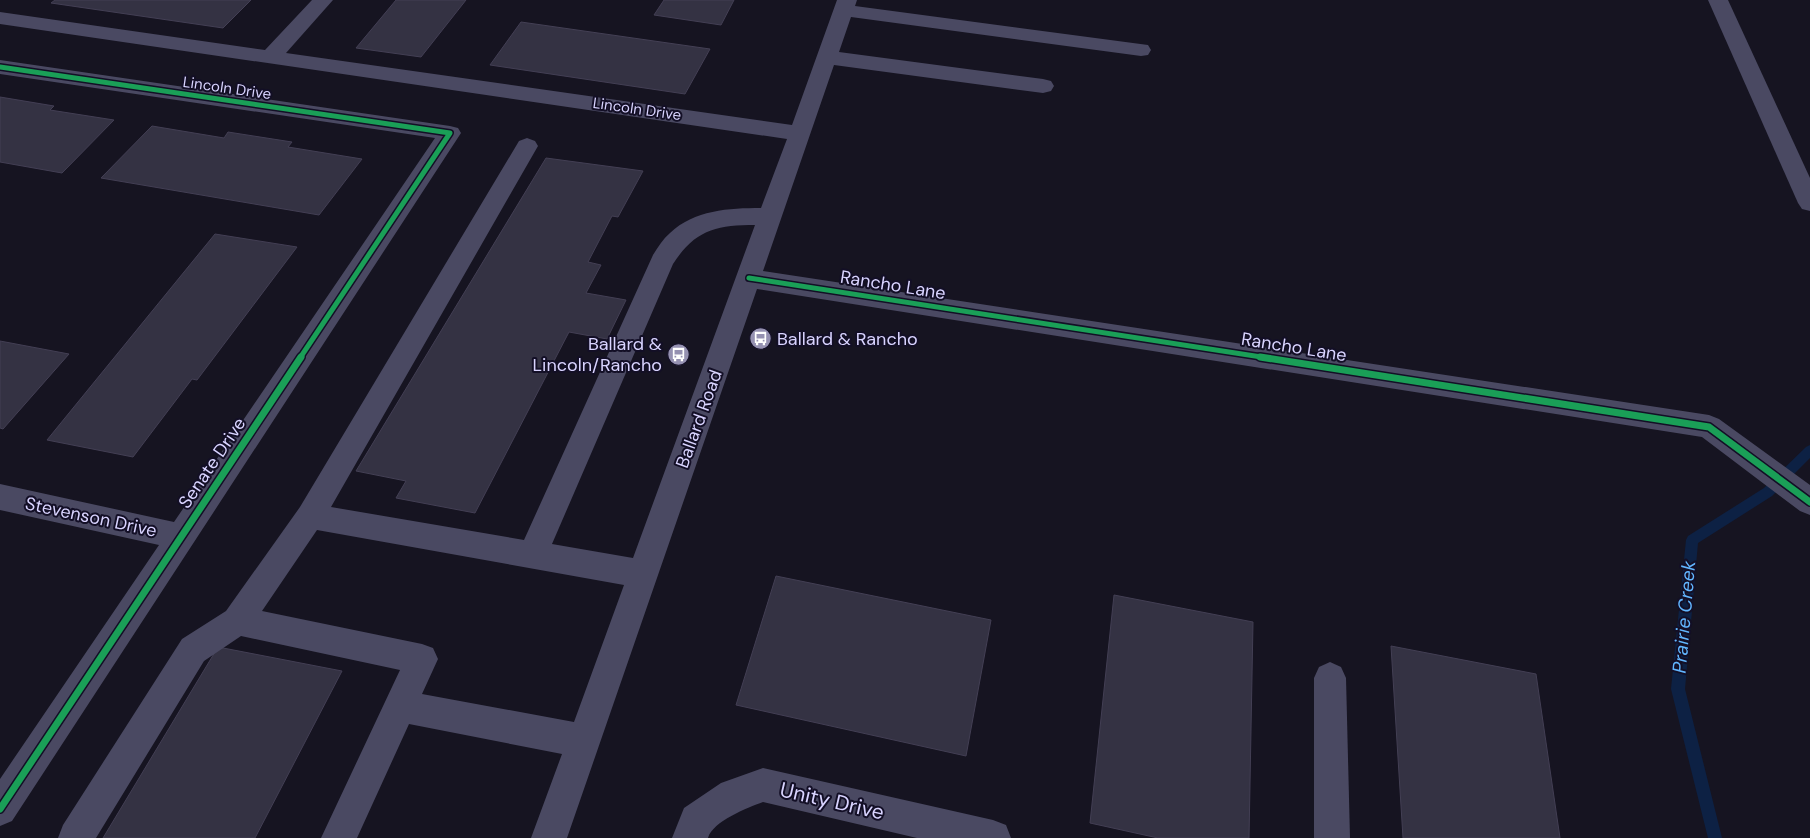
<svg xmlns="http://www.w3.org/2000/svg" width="1810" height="838" font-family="'DM Sans',sans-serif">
  <rect width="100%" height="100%" fill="#161421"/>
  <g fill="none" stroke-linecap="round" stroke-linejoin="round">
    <polygon fill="#0d2144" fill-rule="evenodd" points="1810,445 1810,458 1772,496 1698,543 1685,689 1722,838 1708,838 1671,689 1686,540 1688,536 1764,488 1806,447"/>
  </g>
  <g fill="#343243" stroke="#433f54">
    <polygon points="55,0 251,0 223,28 51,3"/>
    <polygon points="396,0 466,0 421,57 356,48"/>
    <polygon points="664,0 734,0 721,25 654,15"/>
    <polygon points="521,22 710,49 685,94 490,65"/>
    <polygon points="0,97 54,106 50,110 114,120 62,173 0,162"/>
    <polygon points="152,126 224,138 228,132 292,142 288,147 362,159 319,215 101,178"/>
    <polygon points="546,158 643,171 618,217 612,216 588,262 601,265 586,293 626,300 607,339 569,332 475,513 396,498 406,481 356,471"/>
    <polygon points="215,234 297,247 197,380 192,379 133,457 47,440"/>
    <polygon points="0,341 69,354 3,429 0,428"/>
    <polygon points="776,576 991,620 966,756 736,705"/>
    <polygon points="1114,595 1253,622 1249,838 1158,838 1090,823"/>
    <polygon points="1391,646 1536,674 1560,838 1403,838"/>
    <polygon points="218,647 342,671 255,838 103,838"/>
  </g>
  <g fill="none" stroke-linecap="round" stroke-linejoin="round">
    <g fill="#4a4962" fill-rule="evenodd">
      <path d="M 312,0 L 333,0 L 286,53 L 792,125 L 837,0 L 857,0 L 855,6 L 1148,45 L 1151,50 L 1148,55 L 1141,56 L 851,17 L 839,52 L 1043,79 L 1051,81 L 1054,86 L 1051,91 L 1043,93 L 834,65 L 763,271 L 1709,415 L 1719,419 L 1810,485 L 1810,515 L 1800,511 L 1702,437 L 757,289 L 567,838 L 531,838 L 562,754 L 409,724 L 357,838 L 321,838 L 400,670 L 241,636 L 204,661 L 96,838 L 58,838 L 63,825 L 182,639 L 226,611 L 300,507 L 519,141 L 527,138 L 535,141 L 538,146 L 331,507 L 524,540 L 653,255 C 658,247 663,239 670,233 C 694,210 729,208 761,208 L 787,139 L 0,24 L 0,12 L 265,50 ZM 755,225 L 633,558 L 552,544 L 673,264 C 695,230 716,225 755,225 ZM 317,530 L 624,585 L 574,722 L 422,694 L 438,659 L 433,648 L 422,644 L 262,611 Z"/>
      <polygon points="1708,0 1728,0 1810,178 1810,211 1802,209 1798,203"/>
      <polygon points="0,60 450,126 458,128 461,133 12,821 0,826 0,779 159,545 0,510 0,484 174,522 435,138 0,74"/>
      <polygon points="1330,662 1341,667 1346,678 1350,838 1314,838 1314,678 1319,667"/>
      <path d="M 763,768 L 993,820 L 1006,825 L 1011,838 L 917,838 L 763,802 C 747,808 713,821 708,838 L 672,838 L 684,808 L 721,783 Z"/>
    </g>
    <defs>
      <g id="cycleway-far1">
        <polyline points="0,67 450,133 300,358"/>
        <polyline points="749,278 1268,358"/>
      </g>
      <g id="cycleway">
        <polyline points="1260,357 1709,427 1810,502"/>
        <polyline points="0,809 301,357"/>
      </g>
    </defs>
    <use href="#cycleway-far1" stroke="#130f26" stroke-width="8"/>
    <use href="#cycleway" stroke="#130f26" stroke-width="10"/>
    <use href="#cycleway-far1" stroke="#1a9f57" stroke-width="5"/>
    <use href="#cycleway" stroke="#1a9f57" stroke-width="7"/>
  </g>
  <defs>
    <symbol id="bus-disc" viewBox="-11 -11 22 22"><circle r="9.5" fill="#9591b1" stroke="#130f26"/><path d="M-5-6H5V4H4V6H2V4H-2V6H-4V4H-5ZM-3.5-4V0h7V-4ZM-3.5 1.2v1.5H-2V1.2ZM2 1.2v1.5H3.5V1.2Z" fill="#fff"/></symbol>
  </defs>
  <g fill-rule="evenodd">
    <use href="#bus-disc" x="748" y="326" width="25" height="25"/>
    <use href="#bus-disc" x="666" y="342" width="25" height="25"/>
  </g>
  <g text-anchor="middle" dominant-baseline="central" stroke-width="4" stroke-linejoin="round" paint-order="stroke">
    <g font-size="15" fill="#d9d4ff" stroke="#130f26">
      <text transform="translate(227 88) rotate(8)">Lincoln Drive</text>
      <text transform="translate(637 109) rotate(8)">Lincoln Drive</text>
    </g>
    <g font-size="18" fill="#d9d4ff" stroke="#130f26">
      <text transform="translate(893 285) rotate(9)">Rancho Lane</text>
      <text transform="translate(1294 347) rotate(9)">Rancho Lane</text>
      <text transform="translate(699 419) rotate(-70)">Ballard Road</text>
      <text transform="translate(212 463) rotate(-56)">Senate Drive</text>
      <text transform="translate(91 517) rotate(12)">Stevenson Drive</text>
    </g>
    <g font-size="18" fill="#d9d4ff" stroke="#130f26" text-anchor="start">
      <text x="777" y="339">Ballard &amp; Rancho</text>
      <text x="662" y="344" text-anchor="end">Ballard &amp;<tspan x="662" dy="21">Lincoln/Rancho</tspan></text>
    </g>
    <g font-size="19" font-style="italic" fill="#62b6ff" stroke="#130f26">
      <text transform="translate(1684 617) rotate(-85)">Prairie Creek</text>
    </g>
    <g font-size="21" fill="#d9d4ff" stroke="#130f26">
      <text transform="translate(832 801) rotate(13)">Unity Drive</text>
    </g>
  </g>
</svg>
